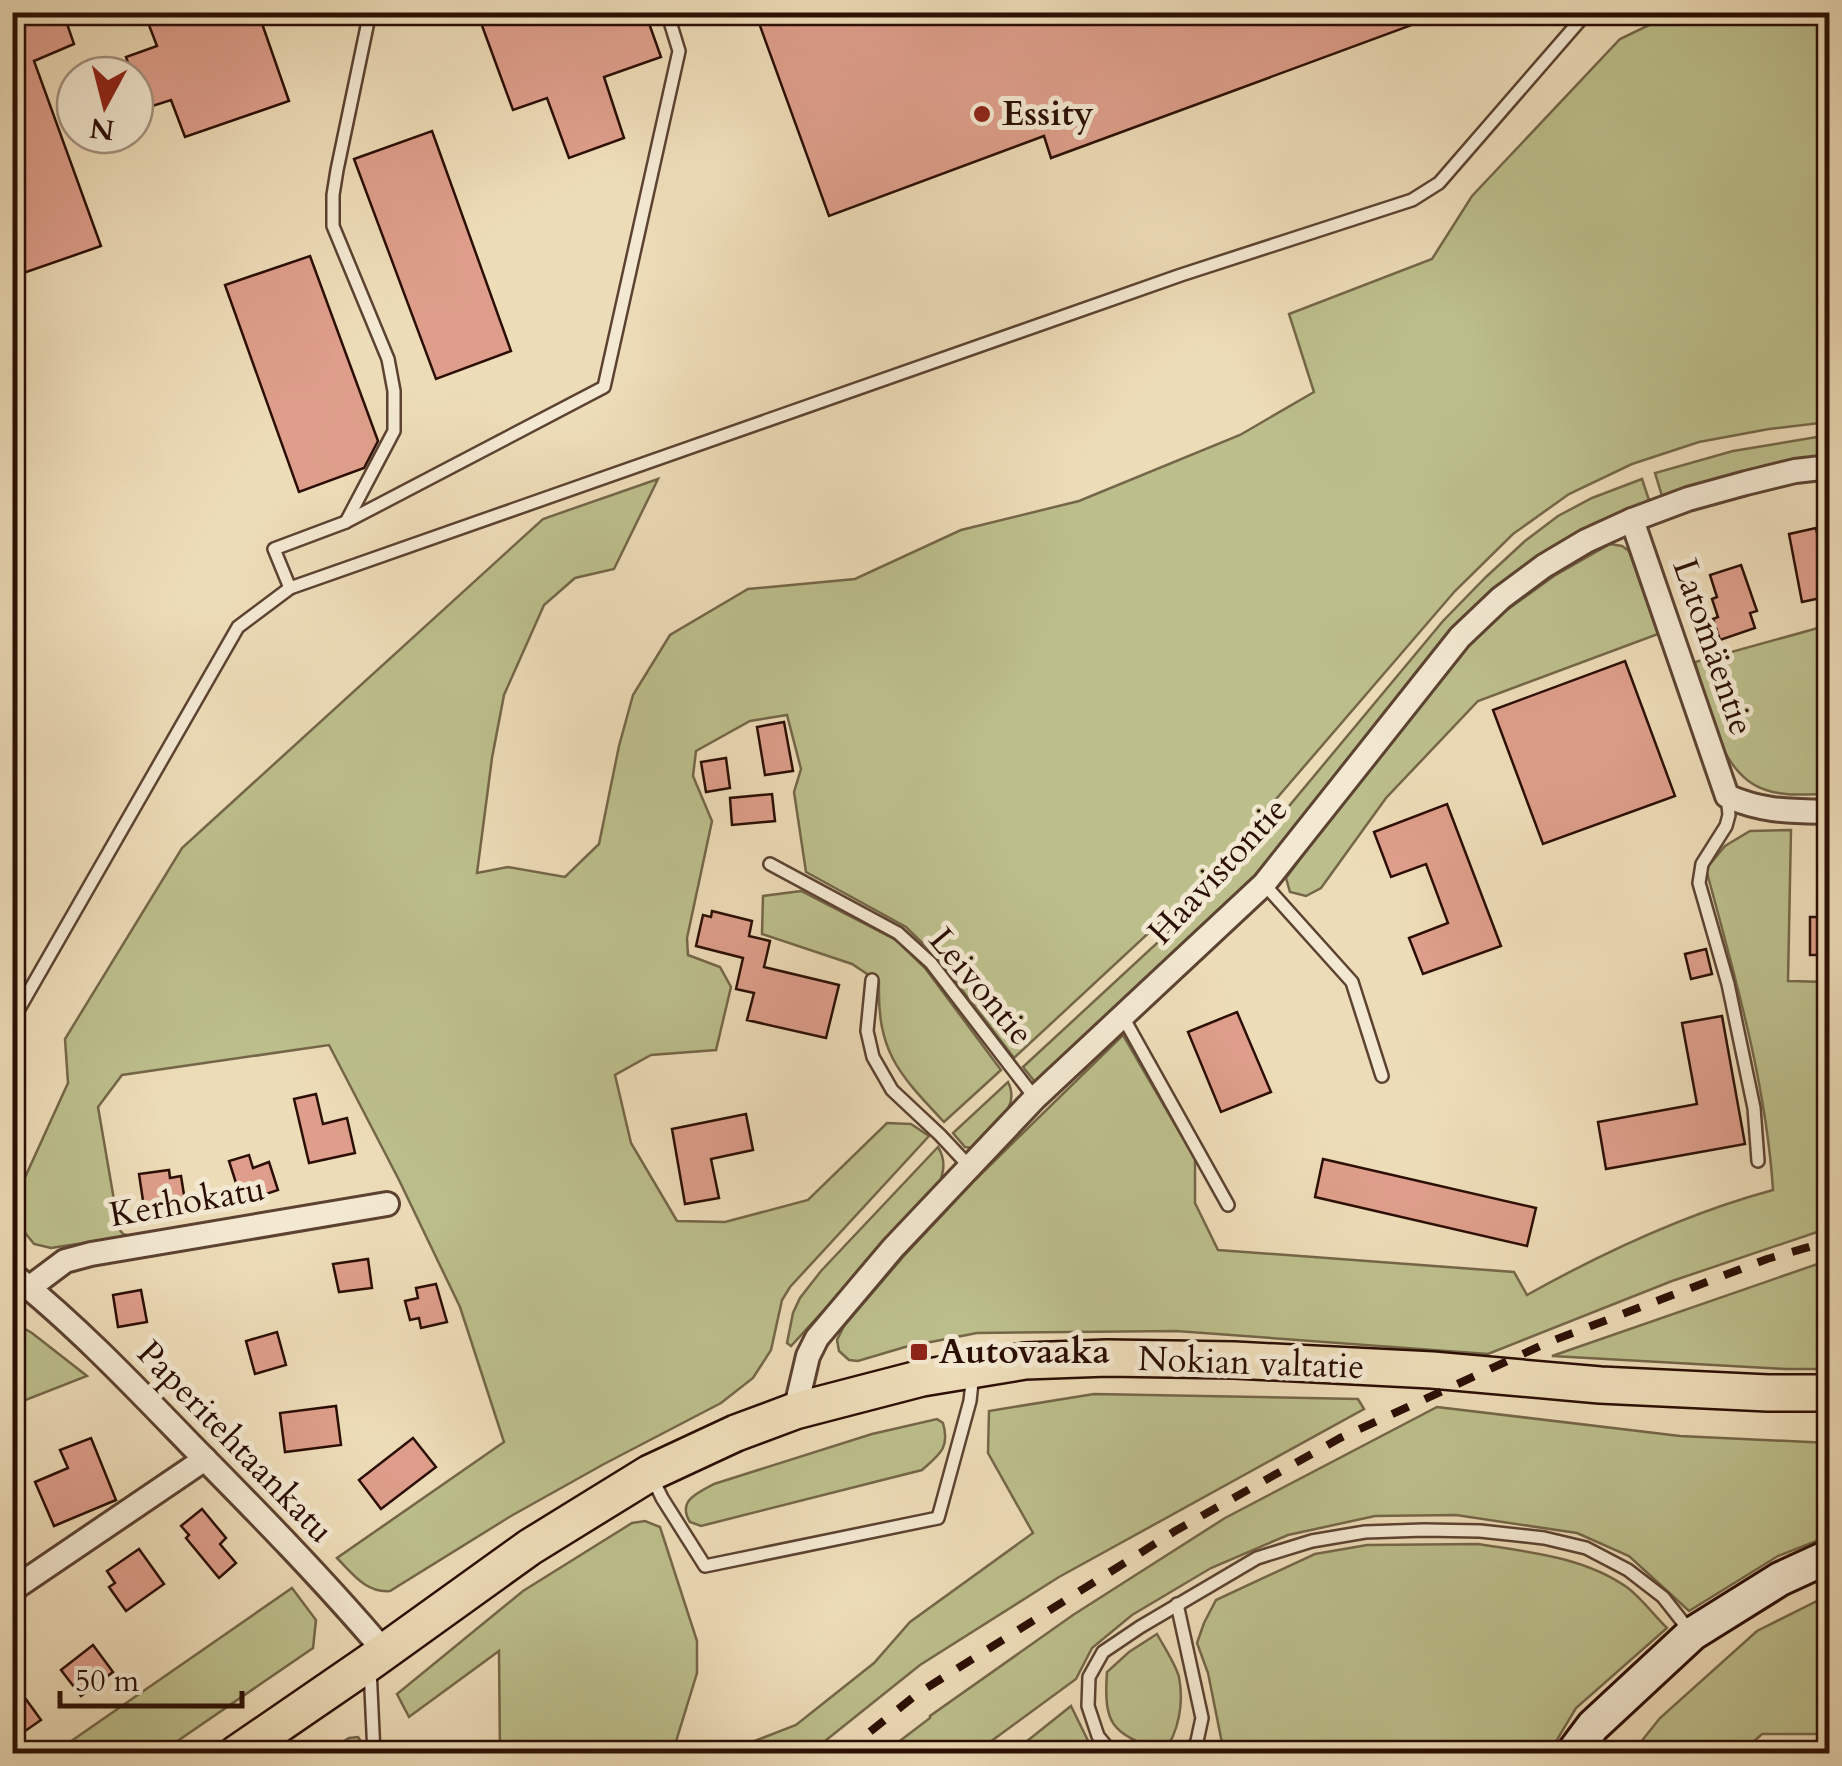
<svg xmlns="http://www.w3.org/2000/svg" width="1842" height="1766" font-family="Cardo,serif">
  <rect width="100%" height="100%" fill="#eddcb8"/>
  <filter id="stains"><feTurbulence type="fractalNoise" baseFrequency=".002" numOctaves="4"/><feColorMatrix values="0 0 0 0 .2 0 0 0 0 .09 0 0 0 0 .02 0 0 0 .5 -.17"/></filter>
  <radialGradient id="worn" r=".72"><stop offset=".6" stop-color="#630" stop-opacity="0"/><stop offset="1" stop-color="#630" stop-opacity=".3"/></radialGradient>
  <g fill="#bcbf8c" stroke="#746648" stroke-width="2.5">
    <path d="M 1676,12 L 1829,13 L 1829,422 L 1769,429 L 1699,442 L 1632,464 L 1569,494 L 1513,534 L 1455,591 L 1252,827 L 1224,863 L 1014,1058 L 937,957 L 906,927 L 806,872 L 794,792 L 801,769 L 787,715 L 750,721 L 696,751 L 693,776 L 712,821 L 687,938 L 688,955 L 720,967 L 731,987 L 716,1050 L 651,1055 L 615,1075 L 631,1143 L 677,1221 L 725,1222 L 808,1200 L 887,1123 L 911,1124 L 929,1136 L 790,1287 L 782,1300 L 771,1350 L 753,1378 L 721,1403 L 604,1464 L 511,1516 L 390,1591 C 366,1593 353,1574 337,1558 L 504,1442 L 460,1307 L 399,1180 L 329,1045 L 122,1075 L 98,1107 L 119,1229 L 123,1234 L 130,1236 L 51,1248 L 34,1244 L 22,1229 L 17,1206 L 22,1184 L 68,1083 L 65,1039 L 182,848 L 543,519 L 658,479 L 614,569 L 575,578 L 544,605 L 504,695 L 492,758 L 477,873 L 508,867 L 565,877 L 599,844 L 619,746 L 633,695 L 670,635 L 748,589 L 855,579 L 961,530 L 1079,501 L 1240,435 L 1314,392 L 1289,314 L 1432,259 L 1472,196 L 1620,39 Z"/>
    <polygon points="1829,435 1829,457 1742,473 1662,496 1655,473 1733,451"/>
    <polygon points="1642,479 1649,500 1563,540 1492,590 1451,632 1249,885 1035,1082 1023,1067 1235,871 1443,621 1486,577 1525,541 1558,516 1592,498"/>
    <polygon points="1610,544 1622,546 1629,551 1658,634 1478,701 1386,798 1321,888 1306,896 1290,892 1286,878 1387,740 1455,659 1500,615 1554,576"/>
    <path d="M 1829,625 L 1829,794 C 1809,794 1786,797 1766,790 C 1718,775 1708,704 1695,662 Z"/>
    <path d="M 1791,830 L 1788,981 L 1829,982 L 1829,1228 L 1672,1281 L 1488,1354 L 1176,1331 L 977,1333 L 905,1347 L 858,1361 L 849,1360 L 839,1351 L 837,1340 L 844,1326 L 903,1257 L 975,1180 L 1123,1035 L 1195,1159 L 1195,1203 L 1218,1250 L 1514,1272 L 1527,1295 C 1604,1252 1688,1213 1773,1190 C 1766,1082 1734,973 1706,869 L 1725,846 L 1750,831 Z"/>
    <path d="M 801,891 L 896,940 L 925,968 L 1001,1070 L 944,1122 C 898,1073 877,1052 879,982 L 852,964 L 762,934 L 763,896 Z"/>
    <path d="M 1008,1082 C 1022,1109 990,1130 972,1148 L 965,1147 L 953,1133 Z"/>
    <path d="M 938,1147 C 946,1160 944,1171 939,1185 L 791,1346 L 787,1343 L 793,1313 L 800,1298 L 821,1271 Z"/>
    <polygon points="1829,1260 1829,1369 1785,1369 1552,1356"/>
    <polygon points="13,1322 32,1333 87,1376 13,1405"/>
    <polygon points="1094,1394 1358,1399 1364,1409 1059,1577 920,1665 810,1753 500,1753 499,1651 409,1717 397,1694 523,1591 632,1523 645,1521 660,1527 697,1641 697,1673 674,1748 734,1749 796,1725 874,1663 910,1622 1033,1533 988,1453 989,1411"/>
    <polygon points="1437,1407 1680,1436 1829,1443 1829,1536 1778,1556 1689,1611 1629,1556 1577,1533 1456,1515 1375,1516 1288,1535 1211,1568 1132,1615 1092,1648 1076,1679 975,1753 884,1753 930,1718 930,1716 1073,1615 1225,1518"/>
    <path d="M 937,1419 L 943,1423 C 950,1448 940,1454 922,1470 L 701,1526 L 690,1522 C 677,1501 697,1493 714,1484 L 872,1434 Z"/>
    <path d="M 1478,1544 C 1529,1552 1585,1557 1628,1588 C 1642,1599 1654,1615 1667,1628 L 1576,1708 L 1549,1753 L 1224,1753 L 1208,1673 L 1197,1643 L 1204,1623 L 1216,1600 L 1315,1554 L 1367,1545 Z"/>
    <polygon points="292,1588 316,1620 313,1648 160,1753 54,1753"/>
    <polygon points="1829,1595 1829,1734 1762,1734 1741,1753 1632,1753 1660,1718 1757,1631"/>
    <path d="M 1157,1634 C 1164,1647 1175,1663 1179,1677 C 1184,1703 1179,1732 1163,1753 C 1114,1732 1103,1729 1107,1672 L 1129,1652 Z"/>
    <polygon points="1071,1706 1094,1753 1012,1753"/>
    <polygon points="358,1737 364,1746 354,1753 325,1753 349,1738"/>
  </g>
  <g fill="#de9e8b" stroke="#2b0e04" stroke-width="2.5">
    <polygon points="12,12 63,12 74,44 34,61 101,246 12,277"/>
    <polygon points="144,12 258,12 289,101 185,137 171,100 143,109 135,85 135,75 132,75 126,57 157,46"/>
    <polygon points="477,12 645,12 661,57 604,77 624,138 569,158 547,98 513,110"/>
    <polygon points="755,12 1439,12 1439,15 1051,158 1044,136 829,216"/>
    <polygon points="432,131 511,351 436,379 354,159"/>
    <polygon points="310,256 378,441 364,468 299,492 225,285"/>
    <polygon points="1816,528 1830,596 1802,602 1789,534"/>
    <polygon points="1741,565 1757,611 1750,613 1755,628 1720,640 1713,619 1718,617 1712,599 1717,597 1710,575"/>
    <polygon points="1625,661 1675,796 1543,844 1493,710"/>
    <polygon points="784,722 793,771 765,775 757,727"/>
    <polygon points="726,758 730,788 706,792 701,762"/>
    <polygon points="772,794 775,821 732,825 730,798"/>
    <polygon points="1447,804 1501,946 1423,974 1409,938 1448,923 1426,864 1391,877 1374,832"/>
    <polygon points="712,911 752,921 749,936 770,941 764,967 839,985 826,1038 747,1020 754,993 736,989 743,958 696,946 703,915 711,917"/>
    <rect x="1810" y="917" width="20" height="38"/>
    <polygon points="1706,949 1712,974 1691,979 1685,954"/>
    <polygon points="1237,1012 1271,1092 1221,1112 1188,1032"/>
    <polygon points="1722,1016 1745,1144 1606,1169 1598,1122 1697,1104 1682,1023"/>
    <polygon points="316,1094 323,1124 347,1118 355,1153 309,1163 294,1099"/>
    <polygon points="746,1114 753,1150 711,1159 719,1198 685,1204 672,1129"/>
    <polygon points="249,1155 253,1168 269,1162 278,1190 242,1202 229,1161"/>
    <polygon points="1323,1159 1536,1208 1527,1246 1315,1197"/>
    <polygon points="169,1170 170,1178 181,1176 186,1207 145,1214 139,1174"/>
    <polygon points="368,1259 372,1288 339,1292 333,1264"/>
    <polygon points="436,1284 447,1322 421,1328 419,1318 410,1320 405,1301 418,1298 416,1288"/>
    <polygon points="141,1290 147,1322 118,1327 113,1295"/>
    <polygon points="277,1332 286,1365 255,1374 246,1341"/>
    <polygon points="336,1406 341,1445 285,1452 280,1413"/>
    <polygon points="91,1438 116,1500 54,1526 35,1482 68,1468 60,1450"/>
    <polygon points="413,1438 436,1467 381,1509 359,1480"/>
    <polygon points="202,1509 226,1538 220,1544 236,1563 219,1578 186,1538 189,1535 181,1526"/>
    <polygon points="139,1549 164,1584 126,1611 109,1587 115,1583 107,1571"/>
    <polygon points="93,1645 113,1672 81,1696 61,1670"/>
    <polygon points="12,1680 41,1720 12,1740"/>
  </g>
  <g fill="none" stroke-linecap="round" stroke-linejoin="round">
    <defs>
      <g id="lane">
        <polyline points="346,522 394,431 394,391 388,359 333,226 333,195 337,170 370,12"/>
        <polyline points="290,588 274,549 346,522 604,387 679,51 667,12"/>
        <polyline points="1727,796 1729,815 1726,826 1702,864 1699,883 1728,984 1754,1108 1758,1161"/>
        <polyline points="770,864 898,933 931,963 1035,1098"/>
        <polyline points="1264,884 1352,982 1382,1076"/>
        <polyline points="872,980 867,1031 873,1057 892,1090 940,1135 969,1166"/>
        <polyline points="1123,1017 1228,1205"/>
        <polyline points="12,1021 238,627 290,588 1181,275 1412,200 1439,183 1583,17 1593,12"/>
        <polyline points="652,1477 662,1498 705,1566 938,1518 970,1401 973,1373"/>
        <polyline points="1177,1604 1202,1718 1197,1741 1190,1754"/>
        <polyline points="370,1668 374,1754"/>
        <polyline points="1113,1754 1098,1736 1088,1706 1089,1677 1103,1652 1140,1627 1257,1558 1312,1541 1365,1532 1424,1530 1480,1531 1544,1538 1586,1548 1628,1570 1663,1597 1689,1630"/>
      </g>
      <g id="street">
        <path d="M 1632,520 L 1727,796 C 1763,812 1791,811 1830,812"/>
        <path d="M 12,1274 C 76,1325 133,1385 190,1444 C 256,1511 323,1579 384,1651"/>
        <polyline points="29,1288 65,1261 91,1254 387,1204"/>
        <polyline points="795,1411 808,1356 817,1338 893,1248 1035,1098 1264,884 1460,637 1501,598 1544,566 1586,541 1632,520 1688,499 1746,483 1795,471 1830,467"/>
        <polyline points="12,1590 205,1459"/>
      </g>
      <polyline id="secondary" points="1572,1754 1593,1726 1692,1634 1780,1579 1830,1556"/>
      <polyline id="primary" points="236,1754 370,1662 530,1547 650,1473 736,1433 795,1411 922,1378 1025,1361 1107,1358 1234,1360 1432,1370 1600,1385 1768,1393 1830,1393"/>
    </defs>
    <use href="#lane" stroke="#5c4231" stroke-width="16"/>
    <use href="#street" stroke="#5c4231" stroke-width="28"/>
    <use href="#secondary" stroke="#2b0e04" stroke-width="38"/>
    <use href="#primary" stroke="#2b0e04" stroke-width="40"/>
    <use href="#lane" stroke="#f3e8d1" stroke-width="11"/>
    <use href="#street" stroke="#f3e8d1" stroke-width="22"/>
    <use href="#secondary" stroke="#f3e8d1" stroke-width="32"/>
    <use href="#primary" stroke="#eddcb8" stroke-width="35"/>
    <polyline stroke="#2b0e04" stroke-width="8" stroke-dasharray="18 18" stroke-linecap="butt" points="842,1754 917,1694 1175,1531 1340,1438 1549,1342 1767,1259 1830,1241"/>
  </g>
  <g fill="#8f2418" stroke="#f3e8d1" stroke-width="4">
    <circle cx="982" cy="114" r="10"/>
    <rect x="909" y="1342" width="20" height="20" rx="5"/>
  </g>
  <g text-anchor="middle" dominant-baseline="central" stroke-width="10" stroke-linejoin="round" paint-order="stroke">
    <g font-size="35" font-weight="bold" fill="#2b0e04" stroke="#f3e8d1" text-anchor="start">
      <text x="1002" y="114">Essity</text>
      <text x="939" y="1352">Autovaaka</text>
    </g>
    <g font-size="35" fill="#2b0e04" stroke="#f3e8d1">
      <text transform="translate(1713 647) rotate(71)">Latomäentie</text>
      <text transform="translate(1218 871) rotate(-47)">Haavistontie</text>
      <text transform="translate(981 987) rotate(50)">Leivontie</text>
      <text transform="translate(187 1202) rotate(-10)">Kerhokatu</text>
      <text transform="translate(1251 1363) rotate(2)">Nokian valtatie</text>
      <text transform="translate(235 1442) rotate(46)">Paperitehtaankatu</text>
    </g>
  </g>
  <rect width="1842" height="1766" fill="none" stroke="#eddcb8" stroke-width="50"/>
  <rect x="15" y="15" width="1812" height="1736" fill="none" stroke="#2b0e04" stroke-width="5"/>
  <rect x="25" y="25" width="1792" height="1716" fill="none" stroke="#2b0e04" stroke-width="2.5"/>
  <g transform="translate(105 105) rotate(187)"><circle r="48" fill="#f3e8d1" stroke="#a3917f" stroke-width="2.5"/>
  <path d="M0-8L18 38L0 25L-18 38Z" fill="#8f2418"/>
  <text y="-15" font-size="28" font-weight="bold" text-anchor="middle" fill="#2b0e04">N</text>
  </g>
  <path d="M60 1691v15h182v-15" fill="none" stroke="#2b0e04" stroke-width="5"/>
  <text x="75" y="1691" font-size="30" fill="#2b0e04" stroke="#f3e8d1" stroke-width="8" paint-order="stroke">50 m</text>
  <rect width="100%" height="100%" filter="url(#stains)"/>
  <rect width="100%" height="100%" fill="url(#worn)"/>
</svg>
